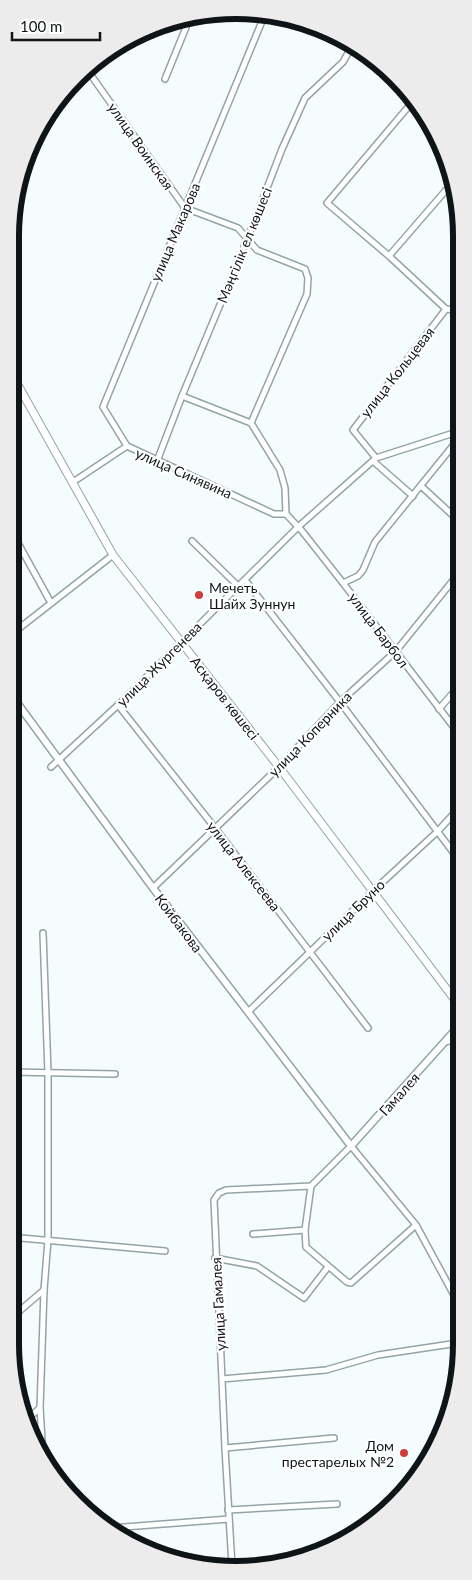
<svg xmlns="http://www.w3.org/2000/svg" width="472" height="1580" font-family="Lato,sans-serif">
  <rect width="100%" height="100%" fill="#f5fcfe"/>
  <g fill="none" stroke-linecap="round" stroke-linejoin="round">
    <defs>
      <g id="minor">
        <polyline points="180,19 188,22"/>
        <polyline points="88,71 185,208 238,228 257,250 305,269 308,278 307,294 251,423"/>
        <polyline points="165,79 191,15"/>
        <polyline points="389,256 453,182"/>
        <polyline points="446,309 455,310 460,307"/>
        <polyline points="182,396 251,423 280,470 285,488 286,514"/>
        <polyline points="127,446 103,407 265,14"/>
        <polyline points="376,458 353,430 446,309 389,256 327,203 414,100"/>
        <polyline points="157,461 182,396 247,240 282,149 305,98 343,62 353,44"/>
        <polyline points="373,461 413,496"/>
        <polyline points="73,482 127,446 274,514 286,514 302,531 343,583 459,734"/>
        <polyline points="421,486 459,521"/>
        <polyline points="13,534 51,603"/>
        <polyline points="192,541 238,586"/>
        <polyline points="245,580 340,702 459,860"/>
        <polyline points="343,583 358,576 363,570 375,542 460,437"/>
        <polyline points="13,633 113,555"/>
        <polyline points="118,705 215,828 368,1028"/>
        <polyline points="439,709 459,686"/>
        <polyline points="51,767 118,705 298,527 376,458 460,431"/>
        <polyline points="153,888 279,767 340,702 396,651 459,573"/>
        <polyline points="248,1012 373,891 438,831 459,808"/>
        <polyline points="11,1072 115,1074"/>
        <polyline points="311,1186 305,1230 306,1247 347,1282 351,1283 416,1225"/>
        <polyline points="253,1234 305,1230"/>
        <polyline points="10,1237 165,1251"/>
        <polyline points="215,1258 257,1266 304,1298 328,1267"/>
        <polyline points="10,1319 44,1290"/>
        <polyline points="222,1379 326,1370 378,1355 458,1343"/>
        <polyline points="25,1421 40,1408"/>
        <polyline points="225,1448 334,1438"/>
        <polyline points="43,1455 40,1408 44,1290 48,1240 48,1073 43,933"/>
        <polyline points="228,1510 337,1504"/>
        <polyline points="111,1528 229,1519"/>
        <polyline points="232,1566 225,1448 214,1200 219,1193 226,1190 311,1186 351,1146 416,1225 455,1297 458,1321"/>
      </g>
      <g id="tertiary">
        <polyline points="12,696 153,888 351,1146 458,1027"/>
        <polyline points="447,1041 458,1038"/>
      </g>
      <polyline id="secondary" points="14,378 113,555 279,767 458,1004"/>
    </defs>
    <use href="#minor" stroke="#93a4a9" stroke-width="8"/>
    <use href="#tertiary" stroke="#93a4a9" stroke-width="9"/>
    <use href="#secondary" stroke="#93a4a9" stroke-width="9"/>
    <use href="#minor" stroke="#fff" stroke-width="5"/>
    <use href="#tertiary" stroke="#fff" stroke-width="6"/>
    <use href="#secondary" stroke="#fff" stroke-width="7"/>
  </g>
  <g fill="#cd3e3d" stroke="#fff" stroke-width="2">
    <circle cx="199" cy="595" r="5"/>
    <circle cx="404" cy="1453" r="5"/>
  </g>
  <g text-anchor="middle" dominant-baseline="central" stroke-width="4.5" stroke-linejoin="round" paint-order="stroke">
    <g font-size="14" fill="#0f1517" stroke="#fff">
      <text transform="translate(141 146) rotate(55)">улица Воинская</text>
      <text transform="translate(175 232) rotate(-67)">улица Макарова</text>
      <text transform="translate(244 245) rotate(-68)">Мәңгілік ел көшесі</text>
      <text transform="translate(397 372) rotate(-52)">улица Кольцевая</text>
      <text transform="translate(184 473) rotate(24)">улица Синявина</text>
      <text transform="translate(379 630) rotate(53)">улица Барбол</text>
      <text transform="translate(159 664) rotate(-45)">улица Жургенева</text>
      <text transform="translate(225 698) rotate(52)">Асқаров көшесі</text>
      <text transform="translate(310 734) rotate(-46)">улица Коперника</text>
      <text transform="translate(244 866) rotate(52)">улица Алексеева</text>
      <text transform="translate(353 910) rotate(-44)">улица Бруно</text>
      <text transform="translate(179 923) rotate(53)">Койбакова</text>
      <text transform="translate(399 1094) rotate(-48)">Гамалея</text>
      <text transform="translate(218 1304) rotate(-93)">улица Гамалея</text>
    </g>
    <g font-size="14" fill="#0f1517" stroke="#fff" text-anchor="start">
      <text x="209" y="587">Мечеть<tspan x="209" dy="16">Шайх Зуннун</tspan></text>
      <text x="394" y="1445" text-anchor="end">Дом<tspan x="394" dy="16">престарелых №2</tspan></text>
    </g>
  </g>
  <path d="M0 0H472V1580H0ZM236 19H236A217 217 0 0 1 453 236V1344A217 217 0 0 1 236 1561H236A217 217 0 0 1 19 1344V236A217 217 0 0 1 236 19Z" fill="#ececec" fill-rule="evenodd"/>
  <path fill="none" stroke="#0f1517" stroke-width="6" d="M236 19H236A217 217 0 0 1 453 236V1344A217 217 0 0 1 236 1561H236A217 217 0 0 1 19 1344V236A217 217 0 0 1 236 19Z"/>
  <path d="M12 32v8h88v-8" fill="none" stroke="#0f1517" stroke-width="2.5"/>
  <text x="20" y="32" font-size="15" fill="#0f1517" stroke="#ffffff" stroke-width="4" paint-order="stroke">100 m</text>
</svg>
